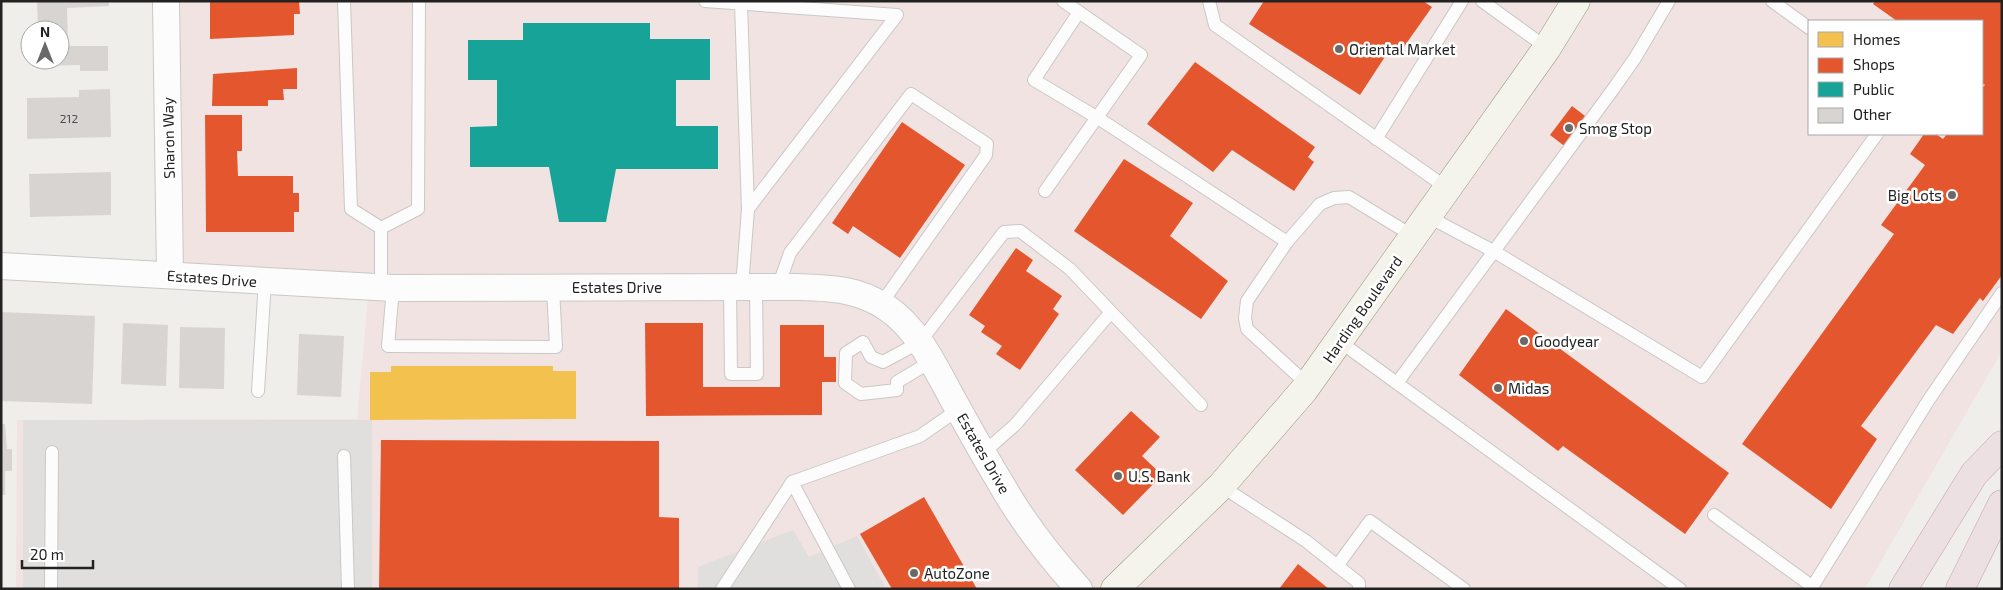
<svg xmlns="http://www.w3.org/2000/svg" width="2003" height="590" font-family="'Exo 2',sans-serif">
  <rect width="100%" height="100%" fill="#f0eeeb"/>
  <path fill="#f1e3e1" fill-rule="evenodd" d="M 166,1 L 2002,1 L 2002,351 L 1865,589 L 16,589 L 17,420 L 357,419 L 369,287 L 170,275 ZM 1809,21 L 1982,21 L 1982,134 L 1809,134 Z"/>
  <g fill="#e0dfde">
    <rect x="23" y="420" width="349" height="169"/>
    <polygon points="793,530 809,557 857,536 886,589 698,589 698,567"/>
  </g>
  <polygon fill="#f2c14e" points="391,366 553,366 553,371 576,371 576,419 370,420 370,372 391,372"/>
  <g fill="#e4572e">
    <polygon points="210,1 299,1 300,14 294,14 294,35 210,39"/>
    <polygon points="1264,1 1423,1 1432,7 1401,51 1392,46 1360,95 1249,24"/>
    <polygon points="1875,1 2002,1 2002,275 1983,301 1980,298 1953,334 1936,325 1861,426 1877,439 1831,509 1742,444 1894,234 1881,225 1925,165 1910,154 1924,134 1936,134 1943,139 1947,134 1982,134 1982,88 1985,85 1982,83 1982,21 1897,21 1873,4"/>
    <polygon points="1195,62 1315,147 1308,157 1314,162 1294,191 1232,150 1213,172 1147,124"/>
    <polygon points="297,68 297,89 283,89 284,100 268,100 268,106 212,106 213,74"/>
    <polygon points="1572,106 1589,119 1567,148 1550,135"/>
    <polygon points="205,115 242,115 242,151 237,151 238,176 293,176 293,193 299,193 299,212 294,212 294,232 206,232"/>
    <polygon points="902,122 965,165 900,258 853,226 848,234 832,223"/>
    <polygon points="1124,159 1193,203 1170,236 1228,281 1201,319 1074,231"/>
    <polygon points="1016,248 1033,260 1026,271 1062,296 1053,309 1059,314 1020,370 996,354 1002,346 981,332 985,326 969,315"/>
    <polygon points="1506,309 1729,473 1685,534 1563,446 1558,451 1459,375"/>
    <polygon points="645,323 703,323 703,387 780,387 780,325 824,325 824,357 836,357 836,382 822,382 822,415 646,416"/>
    <polygon points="1131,411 1160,437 1142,456 1162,475 1123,515 1075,470"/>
    <polygon points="381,440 659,441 659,517 679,518 679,589 379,589"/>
    <polygon points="924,497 977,589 892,589 860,534"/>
    <polygon points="1298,564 1329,589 1279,589"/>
  </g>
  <polygon fill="#17a398" points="523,23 650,23 650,39 710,39 710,80 676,80 676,126 718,126 718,169 616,169 606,222 559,222 549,167 470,167 470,127 497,126 497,80 468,80 468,40 523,40"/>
  <g fill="#d7d4d2">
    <polygon points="37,1 109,1 109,6 67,8 68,46 108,46 108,71 80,71 80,65 38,66 38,60 60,60 60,30 38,30"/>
    <polygon points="110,89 111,137 27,139 27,98 79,97 79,90"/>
    <polygon points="111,172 111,215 30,217 29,174"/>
    <polygon points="1,312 95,316 92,404 1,401"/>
    <polygon points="123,323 168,325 166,386 121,384"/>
    <polygon points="180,327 225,328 224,389 179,388"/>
    <polygon points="299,334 344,336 341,397 297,395"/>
    <polygon points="1,424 5,424 7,449 12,449 12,471 5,471 5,495 1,495"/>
  </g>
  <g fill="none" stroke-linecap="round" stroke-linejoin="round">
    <defs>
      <g id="service">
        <polyline points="344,1 351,209 381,228 381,288"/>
        <polyline points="705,1 897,15 748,209 742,287"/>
        <polyline points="1209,1 1215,25 1447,188"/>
        <polyline points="1482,1 1547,48"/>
        <polyline points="1772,1 1809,28"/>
        <polyline points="741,4 748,209"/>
        <polyline points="1079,12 1034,80 1098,118 1287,242"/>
        <polyline points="1376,139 1462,1"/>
        <polyline points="1045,191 1141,55 1063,1"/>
        <polyline points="1427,216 1495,252 1702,377 1877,134"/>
        <polyline points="381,228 418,209 419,1"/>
        <polyline points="730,287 731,374 757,374 756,287"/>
        <polyline points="778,287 790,253 911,94 987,144 986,155 881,304"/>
        <polyline points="393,288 388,346 556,347 553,288"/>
        <polyline points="1339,341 1680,589"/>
        <polyline points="932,361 897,382 897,390 861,394 845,383 846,353 863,342 871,357 883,362 920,342 1004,232 1020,231 1070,269 1111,312"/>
        <polyline points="1397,383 1614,88 1635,58 1669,1"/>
        <polyline points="1308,385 1247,329 1245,318 1247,301 1287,242 1320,204 1334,198 1349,197 1413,236"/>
        <polyline points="258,391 265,281"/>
        <polyline points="983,453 1015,425 1111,312 1201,405"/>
        <polyline points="344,456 348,589"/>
        <polyline points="792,482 849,589"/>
        <polyline points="1221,486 1306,541 1359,583 1359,589"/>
        <polyline points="1714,515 1813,587"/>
        <polyline points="1337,566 1370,521 1464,589"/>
        <polyline points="51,589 52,452"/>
        <polyline points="722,589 792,482 920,436 959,409"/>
        <polyline points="1811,589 1928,401 2002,293"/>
      </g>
      <g id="minor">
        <polyline points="166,1 170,275"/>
        <path d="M 1,266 L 393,288 L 796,287 C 829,288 858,288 887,308 C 917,328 934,365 951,396 C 967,425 983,454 1000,482 C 1022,521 1049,556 1079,589"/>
      </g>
      <polyline id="secondary" points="1115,589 1221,486 1304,390 1547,48 1576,1"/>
      <g id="motorway">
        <polyline points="1903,589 1974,474 2002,445"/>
        <polyline points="1960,589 2002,504"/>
      </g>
    </defs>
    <use href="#service" stroke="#c9c8c7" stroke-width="14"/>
    <use href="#minor" stroke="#c9c8c7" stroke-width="28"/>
    <use href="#secondary" stroke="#999a82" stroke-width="29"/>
    <use href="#motorway" stroke="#c5a2ac" stroke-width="29"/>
    <use href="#service" stroke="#fdfcfc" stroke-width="12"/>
    <use href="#minor" stroke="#fdfcfc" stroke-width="26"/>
    <use href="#secondary" stroke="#f4f4ed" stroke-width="28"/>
    <use href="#motorway" stroke="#ece0e2" stroke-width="28"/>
  </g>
  <g fill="#6a6968" stroke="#fff" stroke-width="2">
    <circle cx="1339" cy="49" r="5"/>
    <circle cx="1569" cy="128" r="5"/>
    <circle cx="1952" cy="195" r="5"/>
    <circle cx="1524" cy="341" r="5"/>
    <circle cx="1498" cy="388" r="5"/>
    <circle cx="1118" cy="476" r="5"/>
    <circle cx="914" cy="573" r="5"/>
  </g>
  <g text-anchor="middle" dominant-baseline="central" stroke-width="5" stroke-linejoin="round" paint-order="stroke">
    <g font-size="12" fill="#4f4e4e">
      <text x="69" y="118">212</text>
    </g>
    <g font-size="15" fill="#222" stroke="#fff" text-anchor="start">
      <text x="1349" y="49">Oriental Market</text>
      <text x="1579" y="128">Smog Stop</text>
      <text x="1942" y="195" text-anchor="end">Big Lots</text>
      <text x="1534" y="341">Goodyear</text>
      <text x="1508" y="388">Midas</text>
      <text x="1128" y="476">U.S. Bank</text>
      <text x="924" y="573">AutoZone</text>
    </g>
    <g font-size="15" fill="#222" stroke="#fff">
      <text transform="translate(168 138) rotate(-91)">Sharon Way</text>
      <text transform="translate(212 278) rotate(4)">Estates Drive</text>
      <text x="617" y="287">Estates Drive</text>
      <text transform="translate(1362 309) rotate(-55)">Harding Boulevard</text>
      <text transform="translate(984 453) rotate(60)">Estates Drive</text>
    </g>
  </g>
  <rect width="2003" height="590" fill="none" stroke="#222222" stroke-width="5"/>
  <rect x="1808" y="20" width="175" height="115" fill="#ffffff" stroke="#a7a7a7"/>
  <rect x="1818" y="32" width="25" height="15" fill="#f2c14e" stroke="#a7a7a7"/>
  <text x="1853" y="45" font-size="15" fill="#222222">Homes</text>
  <rect x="1818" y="58" width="25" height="15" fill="#e4572e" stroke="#a7a7a7"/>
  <text x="1853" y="70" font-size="15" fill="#222222">Shops</text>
  <rect x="1818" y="82" width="25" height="15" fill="#17a398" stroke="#a7a7a7"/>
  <text x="1853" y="95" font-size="15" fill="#222222">Public</text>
  <rect x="1818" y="108" width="25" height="15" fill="#d7d4d2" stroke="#a7a7a7"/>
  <text x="1853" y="120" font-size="15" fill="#222222">Other</text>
  <g transform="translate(45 45)"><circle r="24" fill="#ffffff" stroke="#a7a7a7"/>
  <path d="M0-4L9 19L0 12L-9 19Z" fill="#6a6968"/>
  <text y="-8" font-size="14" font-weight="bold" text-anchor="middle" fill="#222222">N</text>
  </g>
  <path d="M22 560v8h71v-8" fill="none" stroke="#222222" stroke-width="2.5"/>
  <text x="30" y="560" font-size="15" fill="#222222" stroke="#ffffff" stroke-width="4" paint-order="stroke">20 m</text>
</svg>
